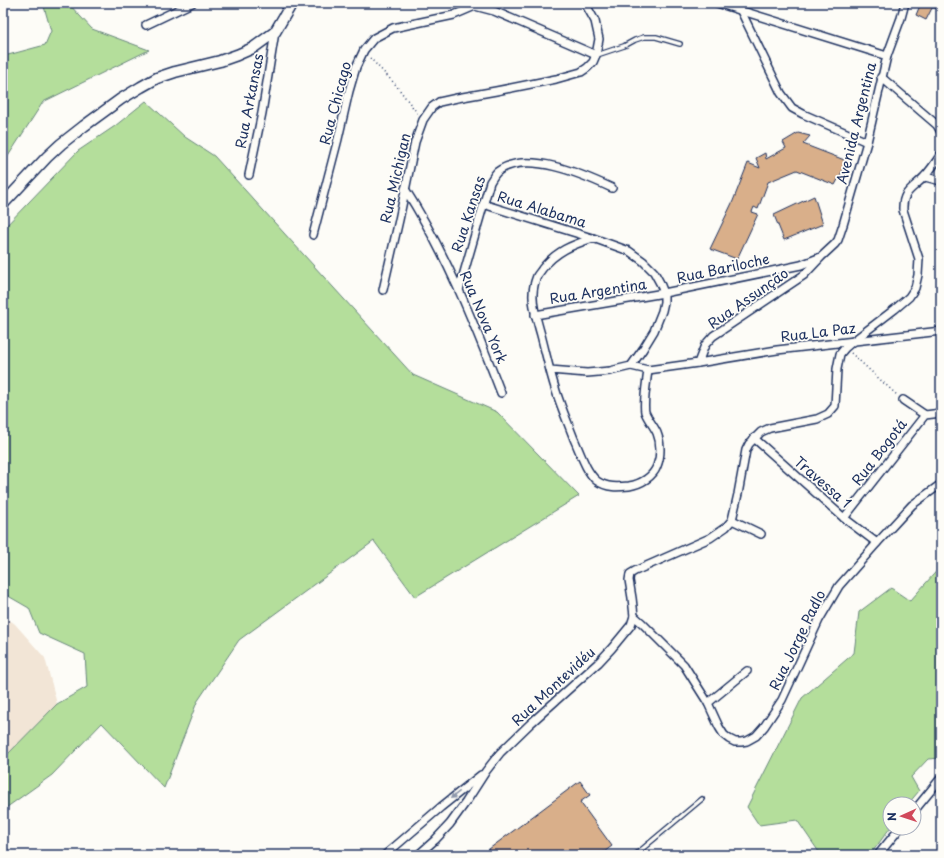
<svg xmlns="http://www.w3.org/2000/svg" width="944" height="858" font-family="'Playpen Sans',sans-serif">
  <rect width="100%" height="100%" fill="#fdfcf7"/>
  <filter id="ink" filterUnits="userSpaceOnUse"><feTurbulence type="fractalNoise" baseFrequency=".025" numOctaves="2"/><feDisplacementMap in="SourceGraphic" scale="8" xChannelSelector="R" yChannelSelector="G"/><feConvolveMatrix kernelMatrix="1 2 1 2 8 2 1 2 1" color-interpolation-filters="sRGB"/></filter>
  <g filter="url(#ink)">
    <polygon fill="#f2e5d6" points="3,615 15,624 45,658 57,704 3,759"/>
    <g fill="#b4de9b" stroke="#68867c">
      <polygon points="43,3 68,3 92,29 149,50 43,102 3,164 3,53 8,55 45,45 51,31"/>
      <polygon points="146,101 185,137 214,156 413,375 497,412 579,496 415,597 374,541 239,640 197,702 164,788 102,723 52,775 3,810 3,759 57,704 87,687 85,654 39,633 29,608 3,593 3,229 78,151 115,126"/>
      <polygon points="941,566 941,758 928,759 911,777 919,791 908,804 890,804 890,828 870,855 821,855 797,820 759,825 747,807 802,698 854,653 859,612 891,588 910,601"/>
    </g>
    <g fill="#d9af8a" stroke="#1b2f5e">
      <polygon points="921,3 941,3 941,8 932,8 926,20 916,15"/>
      <polygon points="798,133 810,136 803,144 847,161 842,172 835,185 797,170 768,182 758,209 754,207 752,212 758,214 737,259 710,249 733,201 748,163 760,168 756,158 765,153 766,159 786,148 783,142"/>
      <polygon points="814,196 823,224 784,240 774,215"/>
      <polygon points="580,781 590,795 580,802 612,846 600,855 481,855"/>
    </g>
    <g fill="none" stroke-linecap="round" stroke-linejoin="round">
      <defs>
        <g id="service">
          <polyline points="597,55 624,46 635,40 644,37 656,37 680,44"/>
          <polyline points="635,855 702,799"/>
        </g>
        <g id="minor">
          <polyline points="468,3 475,6 494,11 596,55"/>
          <polyline points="717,3 887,56"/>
          <polyline points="741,11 781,93 792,108 803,114 867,142"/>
          <polyline points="146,25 192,3"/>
          <polyline points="881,77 937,125 941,132"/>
          <polyline points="249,175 262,113 275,32"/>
          <polyline points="925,177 941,181"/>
          <path d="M 405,189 C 446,253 474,323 501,393"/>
          <polyline points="483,204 592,238"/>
          <polyline points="313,235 338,139 349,91 356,67 364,50 374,38 393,28 454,15 475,6"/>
          <polyline points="383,290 399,220 415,142 423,120 432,107 439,102 457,98 496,91 556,79 581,72 587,68 593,62 596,55 599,39 595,21 585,3"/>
          <path d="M 459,290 L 490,182 C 492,179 494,175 497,172 C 526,149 584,175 612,188"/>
          <polyline points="535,315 664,293 801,265 821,257 835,244 838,240 843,225 867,142 887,56 901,18 905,3"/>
          <polyline points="698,363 777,350 941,331"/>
          <polyline points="631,366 648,370 698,363 705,345 713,336 804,275 820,258"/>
          <path d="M 550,370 L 587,373 L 610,371 L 631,366 L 643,349 L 654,331 L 662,311 L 664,302 L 664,293 L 660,283 L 654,272 L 643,261 L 629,251 L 593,238 C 572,245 556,251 542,269 C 541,271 538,274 537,276 C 535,281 533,288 533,294 C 532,306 538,324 541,335 C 546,354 550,373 556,391 C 561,407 568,423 574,439 C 580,452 586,472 597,481 C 607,488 618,487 629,486 C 641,484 653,477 657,466 C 661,456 661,443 657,433 C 654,426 648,420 645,412 C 643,402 647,380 648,370"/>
          <polyline points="903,400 925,415"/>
          <polyline points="754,438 844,518 877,543"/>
          <polyline points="844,518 925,415 941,413"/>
          <polyline points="732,520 761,534"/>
          <polyline points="634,616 642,623 684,665 708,703 719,727 724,735 729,739 735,742 741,742 747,741 756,736 764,727 782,700 819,620 839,586 877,543 912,505 941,484"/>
          <polyline points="708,703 747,671"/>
          <polyline points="914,811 941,778"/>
          <polyline points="385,855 441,807 481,775"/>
          <path d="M 418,855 L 435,840 L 450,824 L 466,802 L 486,771 L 500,753 L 531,723 L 598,663 L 612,648 L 631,625 L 634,616 L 632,598 L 629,580 L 630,574 L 635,571 L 710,538 L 726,527 L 732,520 L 738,494 L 746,450 L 749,444 L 761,432 L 770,428 L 817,419 L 828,414 L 835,406 L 837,369 L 840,354 L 845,348 L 852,342 L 895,309 L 909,297 L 915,288 L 918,275 L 919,259 L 903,210 C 902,191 913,189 924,177 C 931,170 936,162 941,154"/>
          <polyline points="878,855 900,828"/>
        </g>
        <polyline id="secondary" points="3,204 47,157 61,144 84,126 121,99 141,87 157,78 175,72 220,61 237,55 253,48 275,32 292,3"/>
      </defs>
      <use href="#service" stroke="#1b2f5e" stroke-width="6"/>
      <use href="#minor" stroke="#1b2f5e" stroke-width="10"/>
      <use href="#secondary" stroke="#1b2f5e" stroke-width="13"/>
      <g stroke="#1b2f5e" stroke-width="1.5" stroke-dasharray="1 3" stroke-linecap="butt">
        <polyline points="370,58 395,84 418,114"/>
        <polyline points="851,353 897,395"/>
      </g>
      <use href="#service" stroke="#fdfcf7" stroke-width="3.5"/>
      <use href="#minor" stroke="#fdfcf7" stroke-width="7"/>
      <use href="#secondary" stroke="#fdfcf7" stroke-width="10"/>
    </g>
    <defs><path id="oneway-solid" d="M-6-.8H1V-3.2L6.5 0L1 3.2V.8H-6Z"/></defs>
    <use fill="#8c96aa" href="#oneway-solid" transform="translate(455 795) rotate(142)"/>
  </g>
  <g text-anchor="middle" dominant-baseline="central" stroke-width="3.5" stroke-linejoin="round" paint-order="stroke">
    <g font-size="14" fill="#1b2f5e" stroke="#fdfcf7">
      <text transform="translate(249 101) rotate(-79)">Rua Arkansas</text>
      <text transform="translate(335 103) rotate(-75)">Rua Chicago</text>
      <text transform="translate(856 123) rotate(-76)">Avenida Argentina</text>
      <text transform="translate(395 178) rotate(-77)">Rua Michigan</text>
      <text transform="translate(542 209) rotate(17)">Rua Alabama</text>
      <text transform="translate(468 214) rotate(-72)">Rua Kansas</text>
      <text transform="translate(723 268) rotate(-12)">Rua Bariloche</text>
      <text transform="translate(598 291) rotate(-9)">Rua Argentina</text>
      <text transform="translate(748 298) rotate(-35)">Rua Assunção</text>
      <text transform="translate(484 317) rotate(67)">Rua Nova York</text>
      <text transform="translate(818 332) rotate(-7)">Rua La Paz</text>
      <text transform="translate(879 452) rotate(-52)">Rua Bogotá</text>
      <text transform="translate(823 482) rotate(41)">Travessa 1</text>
      <text transform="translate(797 640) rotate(-64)">Rua Jorge Padlo</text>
      <text transform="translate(553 686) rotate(-43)">Rua Montevidéu</text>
    </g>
  </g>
  <rect width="944" height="858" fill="none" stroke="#fdfcf7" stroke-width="16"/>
  <rect x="8" y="8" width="928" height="842" fill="none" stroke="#1b2f5e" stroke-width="1.5" filter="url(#ink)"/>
  <g transform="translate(902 816) rotate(267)"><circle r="19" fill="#fdfcf7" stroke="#a3aaba"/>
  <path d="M0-3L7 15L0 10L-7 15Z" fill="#d1495b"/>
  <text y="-6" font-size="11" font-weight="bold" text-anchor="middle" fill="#1b2f5e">N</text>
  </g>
</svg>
